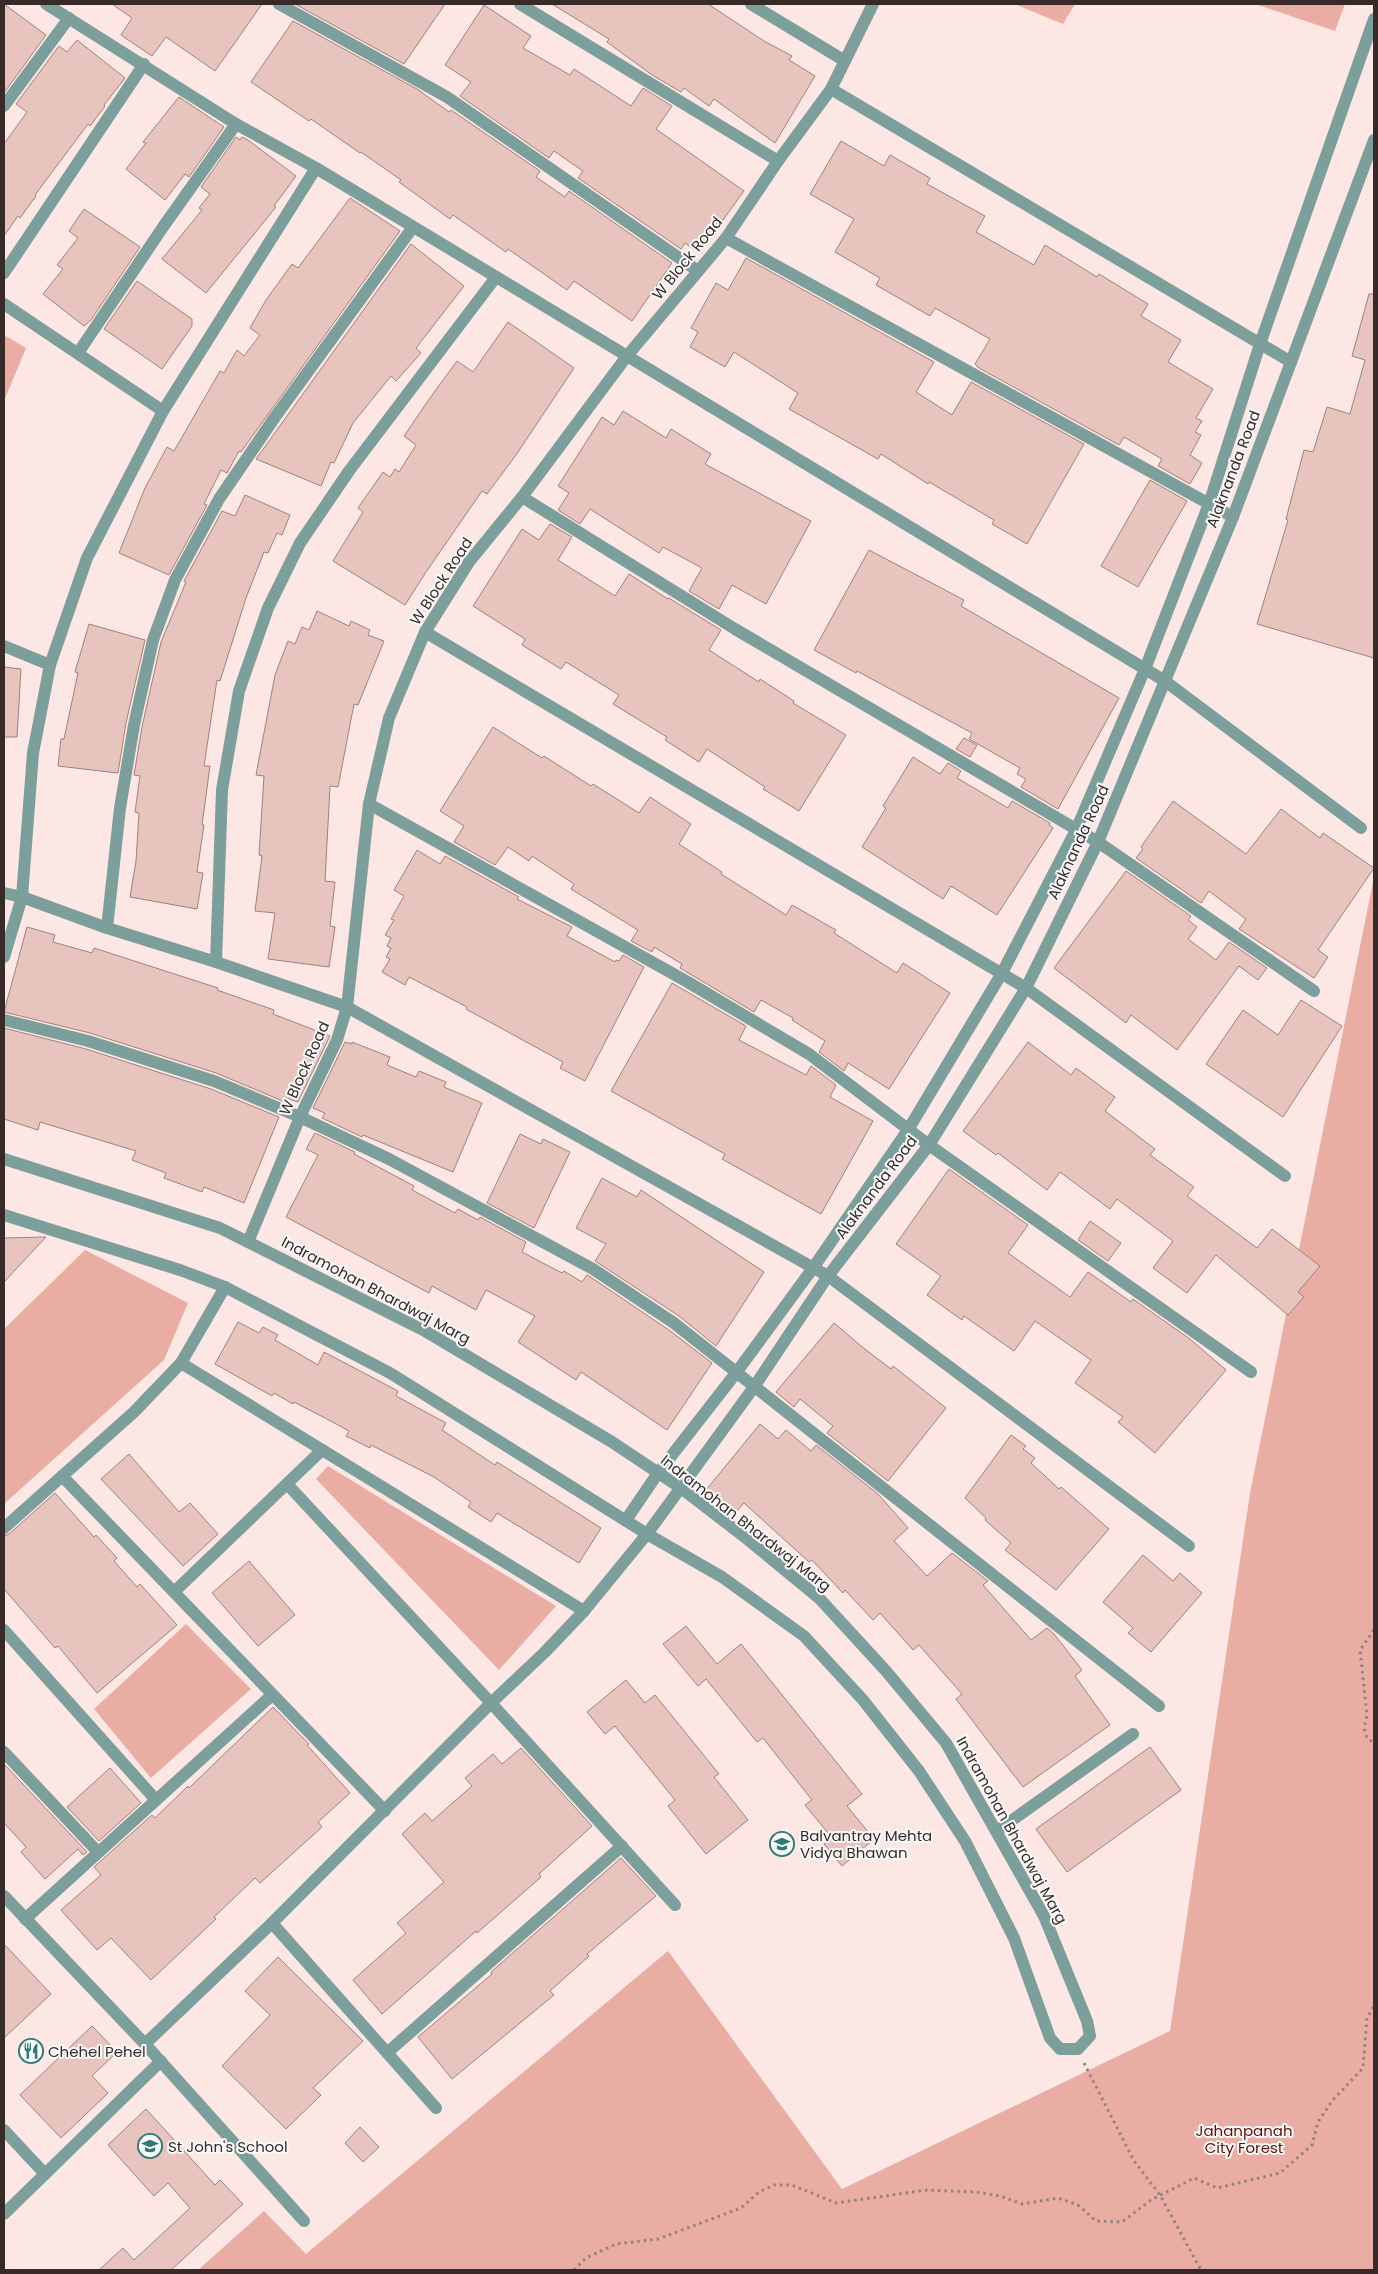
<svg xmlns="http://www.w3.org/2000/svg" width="1378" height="2274" font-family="Poppins,sans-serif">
  <rect width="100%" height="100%" fill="#fde7e4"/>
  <g fill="#eaada4">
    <polygon points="1014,4 1075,4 1063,24"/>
    <polygon points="1255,4 1345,4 1335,31"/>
    <polygon points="4,335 26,348 4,401"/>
    <polygon points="1374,877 1374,2270 198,2270 264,2211 306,2254 668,1951 842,2189 1170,2031 1250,1493"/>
    <polygon points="85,1250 188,1303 164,1360 4,1504 4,1329"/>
    <polygon points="328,1466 556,1606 499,1670 316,1479"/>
    <polygon points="186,1624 251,1689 151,1778 94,1709"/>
  </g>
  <g fill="#e7c4be" stroke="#a1817b">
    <polygon points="4,4 46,35 4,93"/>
    <polygon points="112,4 262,4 215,71 166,37 152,56 121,35 132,18"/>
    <polygon points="295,4 445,4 404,64"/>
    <polygon points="552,4 708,4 764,41 792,56 789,60 815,76 775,143 714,99 709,106 684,88 681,92 652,75 607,42 609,39"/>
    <polygon points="484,5 531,36 523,48 570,75 574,69 631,106 643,88 672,106 656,129 744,191 699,253 685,243 681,249 578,178 583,171 554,151 549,158 460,96 471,82 445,65"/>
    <polygon points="293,21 417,89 449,112 451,110 540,171 536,177 565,197 569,191 672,263 632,321 574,281 567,290 508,249 506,252 453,215 450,219 399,182 401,180 361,152 360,153 311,119 309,121 251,82"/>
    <polygon points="77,40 125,78 104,105 105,106 90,126 88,124 35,195 36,196 20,218 18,216 4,236 4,144 27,112 16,104 59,46 67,52"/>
    <polygon points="179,97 224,127 189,177 185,174 165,200 126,169 146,143 143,142"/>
    <polygon points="236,137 240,140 242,137 248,140 296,176 274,206 276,207 206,293 162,259 202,210 199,208 210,194 201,187"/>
    <polygon points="841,141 884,166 890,155 930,178 927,184 985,216 976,232 1034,265 1045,245 1097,277 1099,274 1148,304 1141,316 1181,340 1168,362 1213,389 1196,418 1202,421 1195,432 1201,435 1190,455 1202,463 1190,484 1158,466 1162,459 1124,437 1119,445 979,368 975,364 990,339 935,308 930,316 876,285 880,278 835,252 854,219 810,194"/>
    <polygon points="350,198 400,231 241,452 239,451 227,473 221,470 204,504 207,505 169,575 119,553 145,488 167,447 174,451 220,371 224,373 237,350 244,356 260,335 250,328 266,300 292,264 298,268"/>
    <polygon points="84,209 140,247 91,320 84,326 43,294 63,269 57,265 78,238 69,231"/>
    <polygon points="411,244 464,286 416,348 421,353 396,381 391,376 353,423 334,463 331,462 321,486 256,459"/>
    <polygon points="746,258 934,362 916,392 952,415 971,382 1084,444 1027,544 992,524 994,520 929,482 928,484 881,454 878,459 789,409 798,393 734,352 725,367 690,347 698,332 691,328 716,283 728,290"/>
    <polygon points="137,281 192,319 192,326 162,369 104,329"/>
    <polygon points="1369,294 1374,294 1374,658 1257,624 1288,520 1286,519 1304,450 1313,452 1327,407 1350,414 1365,360 1352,356"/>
    <polygon points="508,322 574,368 516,455 487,494 482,491 426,572 405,605 333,561 363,512 358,508 383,472 390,477 395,469 399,472 416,445 404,436 430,398 457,361 473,372"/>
    <polygon points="623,411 666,438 671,429 711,454 705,464 811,521 766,604 732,585 719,609 689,591 702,568 663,547 659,553 590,509 580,524 558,510 569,493 558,486 602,417 614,425"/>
    <polygon points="1150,480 1187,501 1138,587 1101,566"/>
    <polygon points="245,495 290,515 282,535 277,533 268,553 264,552 246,598 220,681 217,680 204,766 210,766 202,825 204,825 197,872 203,873 197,909 130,897 136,861 139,813 135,812 140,776 134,775 142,727 161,642 186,582 184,581 222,511 235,516"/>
    <polygon points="550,524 572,537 558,560 615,596 629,574 668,599 669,598 721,630 709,650 759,682 760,679 794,701 793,703 846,735 799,811 763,789 765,787 707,749 699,762 665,740 667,737 613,704 619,695 566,662 561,669 522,645 525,639 473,606 522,529 539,540"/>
    <polygon points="869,550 964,600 961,606 1119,698 1058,809 1021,787 1026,779 1017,774 1020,768 969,739 972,733 857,671 856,673 814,650"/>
    <polygon points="317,611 349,626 351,621 370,630 368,635 384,641 358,705 354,704 338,787 330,786 325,881 335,882 330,926 335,927 329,967 268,959 275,913 255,911 262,856 259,855 264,776 256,775 275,675 288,641 295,644 302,627 309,630"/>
    <polygon points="89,624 145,640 126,723 118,773 58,766 61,739 64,739 78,673 75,672"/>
    <polygon points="4,667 21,669 17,737 4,737"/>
    <polygon points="493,727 542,758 544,756 591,786 593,784 639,813 650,797 691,824 679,844 722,872 721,874 786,915 792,905 836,930 834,933 897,973 903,963 950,993 889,1089 848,1063 844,1071 819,1052 825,1041 792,1020 793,1018 761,1000 754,1012 680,968 682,964 654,947 652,952 631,941 638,930 571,889 574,884 532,856 529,861 508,847 495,865 454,842 464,826 440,811"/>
    <polygon points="964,738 977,745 970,757 956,749"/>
    <polygon points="913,757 940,774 948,763 961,771 957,778 1008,808 1012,801 1050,823 1049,825 1053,828 997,915 951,886 943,899 862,847 886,808 883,806"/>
    <polygon points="1173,801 1246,854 1281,809 1320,838 1323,833 1374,868 1318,950 1328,957 1314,978 1239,929 1246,919 1209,891 1201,903 1136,858 1143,849 1141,847"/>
    <polygon points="417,850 440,864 445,856 519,897 517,899 572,927 567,936 615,962 616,960 619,961 623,955 644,967 585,1081 560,1068 563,1062 466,1009 467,1007 409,977 405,985 382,972 390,959 386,957 391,948 387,946 391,938 385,935 394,920 391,919 404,896 394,890"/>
    <polygon points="1126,871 1191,916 1188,920 1197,927 1188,939 1216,960 1229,942 1267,968 1258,980 1239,966 1177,1050 1131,1015 1126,1023 1054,968"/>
    <polygon points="27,927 55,935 53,942 92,953 94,948 218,988 217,990 274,1010 273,1014 330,1036 298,1102 286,1098 285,1102 216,1073 90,1033 4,1012"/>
    <polygon points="672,983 746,1026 739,1040 806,1075 811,1066 836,1085 830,1097 873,1121 821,1214 722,1159 725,1154 611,1091"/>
    <polygon points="1301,1000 1342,1026 1283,1117 1206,1064 1243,1010 1278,1035"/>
    <polygon points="4,1028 86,1049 211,1089 279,1117 244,1203 204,1187 202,1192 164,1178 166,1173 132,1160 136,1151 40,1122 38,1130 4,1119"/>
    <polygon points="345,1042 352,1044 352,1042 390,1057 387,1065 416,1077 419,1071 446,1082 444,1087 482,1103 453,1172 363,1135 362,1137 322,1118 325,1113 313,1108"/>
    <polygon points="1028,1042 1071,1075 1076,1068 1115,1097 1105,1111 1155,1149 1150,1155 1194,1187 1187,1196 1257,1248 1272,1229 1320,1266 1298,1292 1304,1297 1288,1315 1216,1255 1187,1293 1153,1268 1173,1241 1117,1199 1110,1209 1060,1172 1047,1190 998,1153 996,1155 963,1131"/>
    <polygon points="315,1133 355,1152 354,1154 414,1186 412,1190 455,1213 458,1209 478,1220 480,1217 526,1242 522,1252 562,1273 564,1271 582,1282 587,1275 589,1276 669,1330 712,1363 667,1430 581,1372 576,1380 518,1342 535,1316 486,1290 476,1310 432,1286 429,1293 286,1217 318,1155 306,1149"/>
    <polygon points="520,1134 541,1144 543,1139 570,1152 534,1228 487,1203"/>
    <polygon points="949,1169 1028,1225 1008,1253 1070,1297 1088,1272 1131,1302 1133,1299 1190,1339 1226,1370 1155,1453 1118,1422 1123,1417 1075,1383 1091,1360 1035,1321 1014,1351 964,1316 962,1320 927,1295 941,1276 896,1244"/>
    <polygon points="602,1178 637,1197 641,1190 764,1272 716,1346 679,1316 595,1261 606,1244 576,1228"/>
    <polygon points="1090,1221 1121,1243 1108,1261 1078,1240"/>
    <polygon points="46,1237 4,1282 4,1238"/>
    <polygon points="238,1322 259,1333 263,1327 278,1335 275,1340 318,1365 324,1352 398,1391 396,1396 446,1423 442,1430 495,1465 497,1462 601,1528 579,1563 497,1513 491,1522 468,1507 471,1502 434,1477 371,1445 370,1448 346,1436 349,1431 327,1419 294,1402 293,1404 274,1393 272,1396 215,1364"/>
    <polygon points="834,1323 861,1346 891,1369 893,1366 946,1408 888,1481 827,1433 833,1426 800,1399 794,1407 776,1392"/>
    <polygon points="760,1424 778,1439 786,1430 811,1451 816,1445 878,1494 908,1528 894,1541 927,1576 952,1553 988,1581 983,1585 1031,1640 1047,1628 1054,1634 1082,1670 1075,1676 1110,1725 1023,1787 956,1699 962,1694 919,1645 913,1650 880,1613 873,1620 845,1590 843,1593 812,1560 809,1562 744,1503 734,1514 706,1490"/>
    <polygon points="1011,1435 1026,1446 1023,1449 1035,1458 1031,1463 1059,1489 1061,1487 1109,1529 1056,1590 1005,1550 1011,1543 985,1520 986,1518 965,1498"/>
    <polygon points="129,1454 179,1512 190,1503 218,1534 183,1566 101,1479"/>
    <polygon points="55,1493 94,1537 96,1535 117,1558 114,1561 137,1587 140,1584 177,1625 97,1693 58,1646 55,1648 4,1589 4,1536 9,1534"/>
    <polygon points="1143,1555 1173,1581 1180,1573 1202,1593 1151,1652 1128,1633 1133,1628 1103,1602"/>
    <polygon points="249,1561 295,1615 258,1646 212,1593"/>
    <polygon points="686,1626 717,1664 741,1644 862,1794 847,1806 874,1839 842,1866 824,1844 832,1838 805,1805 812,1800 763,1738 757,1742 706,1679 698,1686 663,1644"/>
    <polygon points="626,1680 645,1703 655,1695 719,1774 714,1777 748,1820 706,1854 668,1806 675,1800 615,1726 605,1734 587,1712"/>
    <polygon points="273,1707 309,1744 307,1745 350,1793 318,1822 322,1827 260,1883 255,1878 214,1917 216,1919 151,1980 111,1938 97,1950 61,1910 101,1875 94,1867 152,1815 155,1818 188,1786 189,1788"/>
    <polygon points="1150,1747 1181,1790 1067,1872 1036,1829"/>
    <polygon points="521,1748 592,1826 539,1874 541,1877 477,1933 476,1931 382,2014 353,1980 406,1933 397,1923 444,1882 402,1834 425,1813 432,1821 472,1786 465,1778 493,1754 502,1764"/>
    <polygon points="4,1764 87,1852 83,1855 78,1849 45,1879 21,1852 26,1847 4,1823"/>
    <polygon points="110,1768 141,1803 99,1841 67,1807"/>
    <polygon points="621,1858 656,1896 587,1954 589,1956 550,1991 554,1995 452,2079 418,2037 492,1974 491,1972"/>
    <polygon points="4,1944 51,1994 4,2038"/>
    <polygon points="278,1957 363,2041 313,2088 321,2095 286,2129 222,2066 270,2015 245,1991"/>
    <polygon points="92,2026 117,2052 92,2076 108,2093 61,2138 20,2095"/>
    <polygon points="146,2109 215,2185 220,2180 243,2204 171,2270 99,2270 123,2248 134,2260 190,2208 168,2183 154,2196 108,2145"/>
    <polygon points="360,2127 379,2147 363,2162 345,2143"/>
  </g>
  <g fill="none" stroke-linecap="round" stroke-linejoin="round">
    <g stroke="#94827f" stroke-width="3" stroke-dasharray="2.5 4" stroke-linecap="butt">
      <polyline points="1374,1630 1360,1650 1367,1715 1364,1728 1367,1738 1374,1743"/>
      <polyline points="1084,2063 1134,2161 1160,2195 1201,2270"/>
      <polyline points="574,2270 586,2258 616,2244 658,2239 741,2208 759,2192 774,2185 792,2185 836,2203 927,2190 975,2192 1000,2196 1022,2204 1058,2198 1078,2205 1096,2221 1122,2222 1151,2200 1194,2178 1217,2188 1280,2173 1312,2145 1318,2122 1332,2101 1363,2068 1367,2018 1374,2006"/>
    </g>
    <g stroke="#7c9f9c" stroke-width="12">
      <polyline points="46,4 236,124 316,168 1165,681 1361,828"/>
      <polyline points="279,4 447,97 698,271"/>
      <polyline points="520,4 778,161"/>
      <polyline points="751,4 845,61"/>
      <polyline points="831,89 1291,362"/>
      <polyline points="4,106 69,18"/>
      <polyline points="726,238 1233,517"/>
      <polyline points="4,273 144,64"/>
      <polyline points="4,304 163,411"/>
      <polyline points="78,353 163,227 236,124"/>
      <polyline points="522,497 735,629 1098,842 1314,991"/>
      <polyline points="425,632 1026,988 1285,1176"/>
      <polyline points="4,646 50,665"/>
      <polyline points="369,804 686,981 809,1054 929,1145 1251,1372"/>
      <polyline points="4,893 22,897 107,928 216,962 347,1007 828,1276 1189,1546"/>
      <polyline points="107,928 120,808 134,725 153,640 175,580 219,499 275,417 413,227"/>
      <polyline points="4,957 22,897 33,753 50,665 87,558 163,411 316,168"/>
      <polyline points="216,962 222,790 239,691 268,608 300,543 349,471 496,277"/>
      <polyline points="4,1020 88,1041 214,1081 300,1117 389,1159 593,1269 674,1323 1159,1706"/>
      <polyline points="181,1363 584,1611"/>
      <polyline points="62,1476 385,1811"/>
      <polyline points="287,1484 491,1703 675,1905"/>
      <polyline points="4,1528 134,1412 181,1363 225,1287"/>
      <polyline points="174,1592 322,1450"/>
      <polyline points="4,1630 156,1800"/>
      <polyline points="4,1752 97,1851"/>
      <polyline points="997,1831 1133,1734"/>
      <polyline points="4,1896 145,2044 304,2221"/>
      <polyline points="25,1919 272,1695"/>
      <polyline points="272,1923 436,2108"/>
      <polyline points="145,2044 272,1923 491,1703 545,1652 584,1611 647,1534"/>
      <polyline points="388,2052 622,1846"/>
      <polyline points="4,2130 45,2174"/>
      <polyline points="4,2214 161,2061"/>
    </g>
    <g stroke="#7c9f9c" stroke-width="12">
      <polyline points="4,1159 220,1228 425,1331 612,1442 681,1488 746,1538 819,1598 886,1671 946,1743 1044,1916 1087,2021 1090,2036 1078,2049 1060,2049 1050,2038 1014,1938 965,1841 919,1771 863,1700 804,1636 722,1577 647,1534 390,1373 225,1287 180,1270 4,1215"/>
      <polyline points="248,1242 300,1117 337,1040 347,1007 369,804 389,718 425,632 469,562 522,497 627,356 726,238 778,161 831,89 873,4"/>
      <polyline points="626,1520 658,1473 736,1373 813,1268 908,1130 1002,973 1076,830 1145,669 1209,504 1260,344 1374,19"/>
      <polyline points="647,1534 754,1387 828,1276 929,1145 1026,988 1098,842 1233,517 1374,140"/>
    </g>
  </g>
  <defs>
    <symbol id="school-ring" viewBox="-11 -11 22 22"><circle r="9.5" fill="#fafafa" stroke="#307874" stroke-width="1.5"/><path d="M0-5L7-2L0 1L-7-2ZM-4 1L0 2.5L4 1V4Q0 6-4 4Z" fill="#307874"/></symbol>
    <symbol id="restaurant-ring" viewBox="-11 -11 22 22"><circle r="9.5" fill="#fafafa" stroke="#307874" stroke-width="1.5"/><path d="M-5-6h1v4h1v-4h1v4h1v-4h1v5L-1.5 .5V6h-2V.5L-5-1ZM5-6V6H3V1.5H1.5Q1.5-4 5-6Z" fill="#307874"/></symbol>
  </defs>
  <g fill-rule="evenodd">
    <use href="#school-ring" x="768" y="1830" width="28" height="28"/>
    <use href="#restaurant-ring" x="17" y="2037" width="28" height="28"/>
    <use href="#school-ring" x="136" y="2132" width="28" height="28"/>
  </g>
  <g text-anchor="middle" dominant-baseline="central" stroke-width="4" stroke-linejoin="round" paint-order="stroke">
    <g font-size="15" fill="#382a28" stroke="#fafafa">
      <text transform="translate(687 258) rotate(-51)">W Block Road</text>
      <text transform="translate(1233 469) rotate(-69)">Alaknanda Road</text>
      <text transform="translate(441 581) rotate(-57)">W Block Road</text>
      <text transform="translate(1078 842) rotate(-65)">Alaknanda Road</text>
      <text transform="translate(304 1068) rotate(-66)">W Block Road</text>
      <text transform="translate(876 1187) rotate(-53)">Alaknanda Road</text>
      <text transform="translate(376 1290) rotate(28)">Indramohan Bhardwaj Marg</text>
      <text transform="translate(746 1523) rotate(38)">Indramohan Bhardwaj Marg</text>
      <text transform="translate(1012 1830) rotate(61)">Indramohan Bhardwaj Marg</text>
    </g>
    <g font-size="15" fill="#382a28" stroke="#fafafa" text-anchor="start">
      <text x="800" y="1835">Balvantray Mehta<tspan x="800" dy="17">Vidya Bhawan</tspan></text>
      <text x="48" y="2051">Chehel Pehel</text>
      <text x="168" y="2146">St John's School</text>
    </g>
    <g font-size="15" fill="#600e0a" stroke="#fafafa">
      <text x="1244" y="2130">Jahanpanah<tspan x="1244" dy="17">City Forest</tspan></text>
    </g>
  </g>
  <rect width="1378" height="2274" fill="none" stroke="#382a28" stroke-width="10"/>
</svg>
